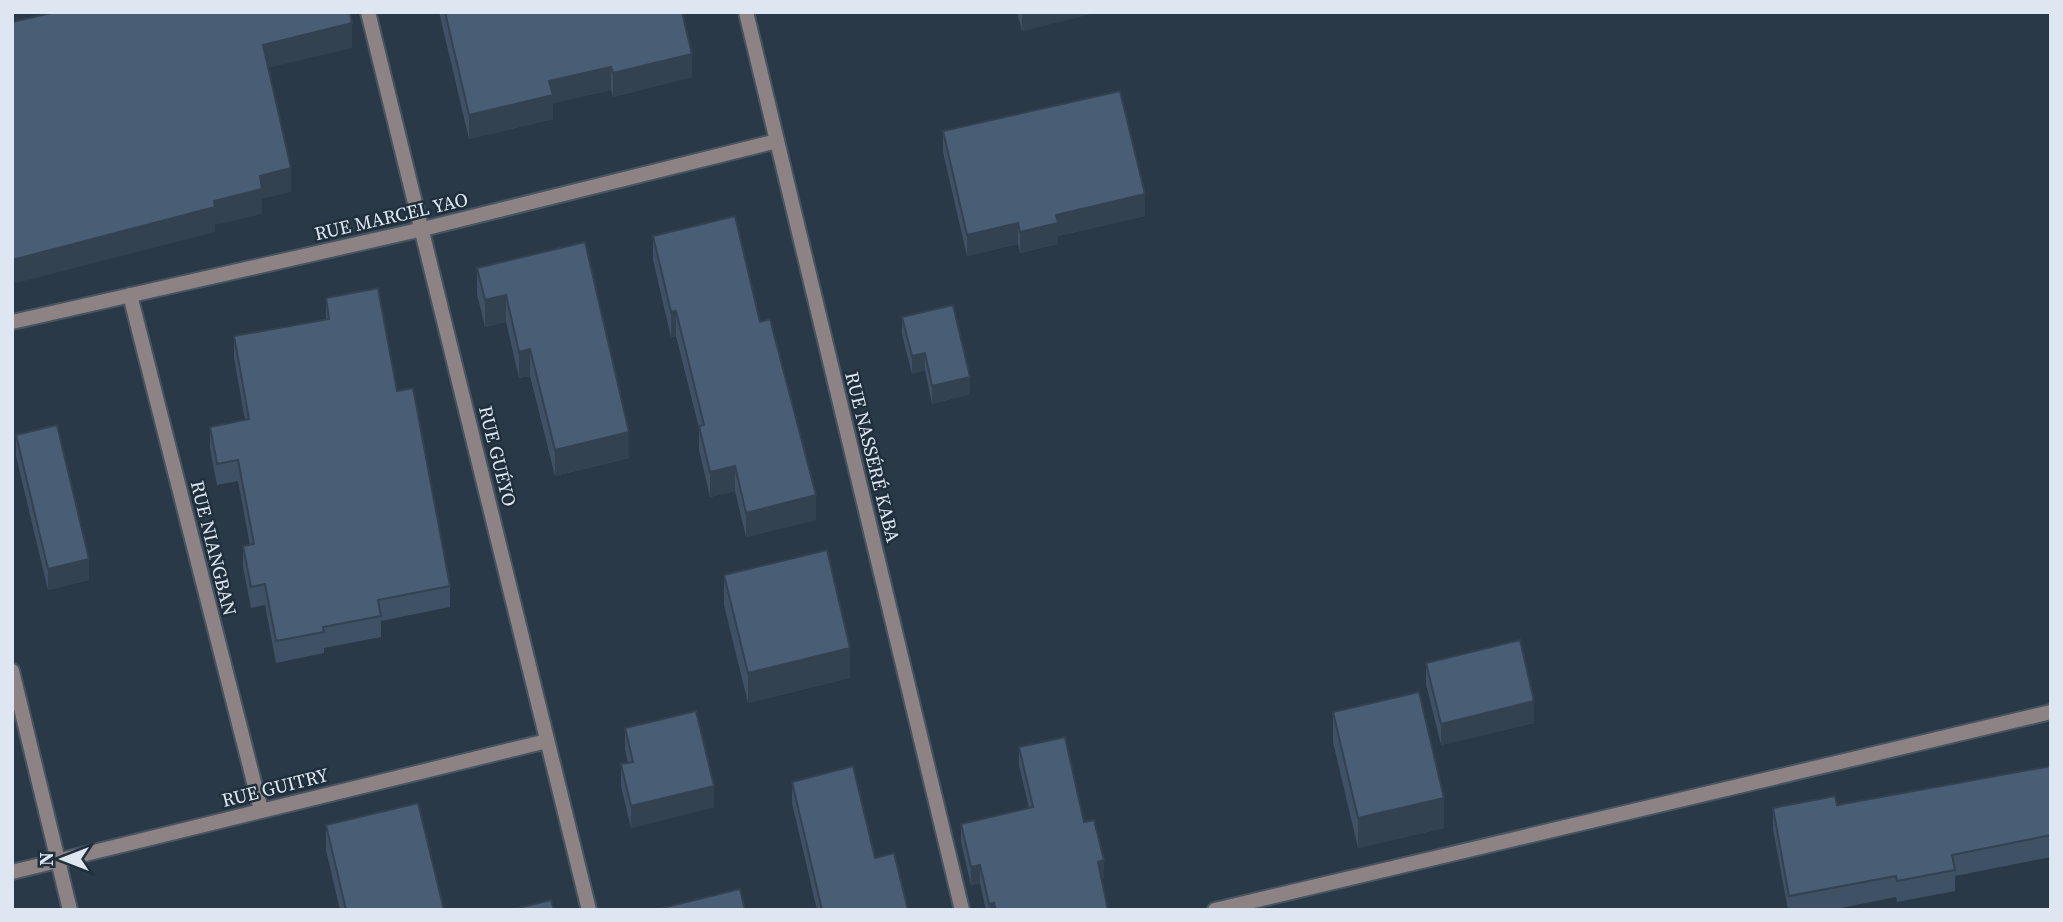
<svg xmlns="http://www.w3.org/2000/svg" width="2063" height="922" font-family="'Source Serif 4',serif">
  <rect width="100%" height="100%" fill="#2a3947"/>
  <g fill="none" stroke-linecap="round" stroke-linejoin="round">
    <defs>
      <g id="minor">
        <polyline points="368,12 589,910"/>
        <polyline points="746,12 962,910"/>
        <polyline points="130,295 261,810"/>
        <polyline points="12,322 423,229 777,141"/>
        <polyline points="12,671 70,910"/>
        <polyline points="12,872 547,741"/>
        <polyline points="1215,910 2051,712"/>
      </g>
    </defs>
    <use href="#minor" stroke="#475562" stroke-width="18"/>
    <use href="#minor" stroke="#8e8384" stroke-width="14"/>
  </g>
  <g fill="#3f5164">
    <polygon points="439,12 682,12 692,77 613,97 611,90 553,103 553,119 469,139"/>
    <polygon points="1017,12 1098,12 1022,31"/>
    <polygon points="943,131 1145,216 1058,236 1058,244 1020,253 1018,244 967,256 943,152"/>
    <polygon points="653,236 760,322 816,520 746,537 735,491 710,497 699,450 699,428 676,336 671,337 653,260"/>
    <polygon points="585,242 629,458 555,476 530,376 519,378 506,322 485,327 477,294 477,268"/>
    <polygon points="326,298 397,391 450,586 450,607 381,621 381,637 324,648 324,653 276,663 265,605 251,608 243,567 243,546 250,545 238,481 217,485 210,448 210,427 245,420 234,358 234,336 326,319"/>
    <polygon points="902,317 970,394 932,404 925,370 912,374 902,334"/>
    <polygon points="16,435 89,580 48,590 16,456"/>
    <polygon points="724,575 850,678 748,703 724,605"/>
    <polygon points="1426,663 1534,723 1441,745 1426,684"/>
    <polygon points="1333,712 1444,828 1358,848 1333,742"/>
    <polygon points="625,728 714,807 631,828 621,786 621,764 628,763 625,749"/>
    <polygon points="1019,747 1084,822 1104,878 1101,879 1108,910 986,910 980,883 971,885 961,842 961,824 1029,808 1019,765"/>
    <polygon points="2051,766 2051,857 1955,876 1955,891 1897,902 1896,897 1831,910 1788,910 1773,829 1773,808 1837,805"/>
    <polygon points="792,782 875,858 908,910 817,910 792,803"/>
    <polygon points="326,825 444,910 340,910 326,850"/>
  </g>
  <g fill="#334251">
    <polygon points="1022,12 1098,12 1022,31"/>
    <polygon points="352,23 352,48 263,69 263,45"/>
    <polygon points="692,54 692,77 613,97 613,73"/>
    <polygon points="611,67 611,90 553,103 553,119 469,139 469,115 549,81"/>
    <polygon points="291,168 291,192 262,199 262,214 215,225 215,232 12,284 12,260 214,201 260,176"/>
    <polygon points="1145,194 1145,216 1058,236 1058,244 1020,253 1020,232 1056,215"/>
    <polygon points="1018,223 1018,244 967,256 967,235"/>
    <polygon points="506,295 506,322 485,327 485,300"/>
    <polygon points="676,311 676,336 671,337 671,312"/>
    <polygon points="530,349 530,376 519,378 519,352"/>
    <polygon points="925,353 925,370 912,374 912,356"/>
    <polygon points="970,377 970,394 932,404 932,386"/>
    <polygon points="629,432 629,458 555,476 555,450"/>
    <polygon points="735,466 735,491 710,497 710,472"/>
    <polygon points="816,495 816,520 746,537 746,513"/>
    <polygon points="89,559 89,580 48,590 48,569"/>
    <polygon points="850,648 850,678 748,703 748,673"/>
    <polygon points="1534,701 1534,723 1441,745 1441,724"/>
    <polygon points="714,786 714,807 631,828 631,806"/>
    <polygon points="1444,798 1444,828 1358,848 1358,818"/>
    <polygon points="1104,860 1104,878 1098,880 1098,862"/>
    <polygon points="980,865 980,883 971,885 971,867"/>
    <polygon points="994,903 994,910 989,910 989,904"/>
  </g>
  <g fill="#495e74" stroke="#334251" stroke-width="2">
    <polygon points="55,12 350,12 352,23 263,45 291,168 260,176 262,189 214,201 215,207 12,260 12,22"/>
    <polygon points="445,12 682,12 692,54 613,73 611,67 549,81 553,95 469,115"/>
    <polygon points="1120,91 1145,194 1056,215 1058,223 1020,232 1018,223 967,235 943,131"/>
    <polygon points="735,216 760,322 770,319 816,495 746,513 735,466 710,472 699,426 704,425 676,311 671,312 653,236"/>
    <polygon points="585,242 629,432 555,450 530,349 519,352 506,295 485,300 477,268"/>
    <polygon points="378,288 397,391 413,388 450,586 378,600 381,616 323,627 324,632 276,641 265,584 251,587 243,546 254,544 238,460 217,464 210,427 249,419 234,336 329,319 326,298"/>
    <polygon points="953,305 970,377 932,386 925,353 912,356 902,317"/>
    <polygon points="57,425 89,559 48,569 16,435"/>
    <polygon points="827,550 850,648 748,673 724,575"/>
    <polygon points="1520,640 1534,701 1441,724 1426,663"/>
    <polygon points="1419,692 1444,798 1358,818 1333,712"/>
    <polygon points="696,711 714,786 631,806 621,764 633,762 625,728"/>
    <polygon points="1065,737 1084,822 1094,820 1104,860 1098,862 1108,910 996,910 994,903 989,904 980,865 971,867 961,824 1033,807 1019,747"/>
    <polygon points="853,766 875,858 894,853 908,910 822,910 792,782"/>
    <polygon points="2051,766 2051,835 1952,855 1955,870 1897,881 1896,876 1789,896 1773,808 1835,796 1837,805"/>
    <polygon points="418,803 444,910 346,910 326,825"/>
    <polygon points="740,889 745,910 658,910 658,909"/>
    <polygon points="551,900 554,910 510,910"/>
  </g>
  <g text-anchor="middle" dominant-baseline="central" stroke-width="5" stroke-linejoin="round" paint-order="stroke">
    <g font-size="19" fill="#dee7f1" stroke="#202f3c">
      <text transform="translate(391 216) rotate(-13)">RUE MARCEL YAO</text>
      <text transform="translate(498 456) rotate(76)">RUE GUÉYO</text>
      <text transform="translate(873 457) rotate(76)">RUE NASSÉRÉ KABA</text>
      <text transform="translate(214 548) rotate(76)">RUE NIANGBAN</text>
      <text transform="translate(275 787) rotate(-14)">RUE GUITRY</text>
    </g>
  </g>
  <rect width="2063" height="922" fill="none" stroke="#dee7f1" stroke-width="28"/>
  <g transform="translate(63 859) rotate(270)" stroke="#202f3c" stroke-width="5" paint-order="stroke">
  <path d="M0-5L12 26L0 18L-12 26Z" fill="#dee7f1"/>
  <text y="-10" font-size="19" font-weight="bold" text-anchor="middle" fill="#dee7f1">N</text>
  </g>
</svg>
